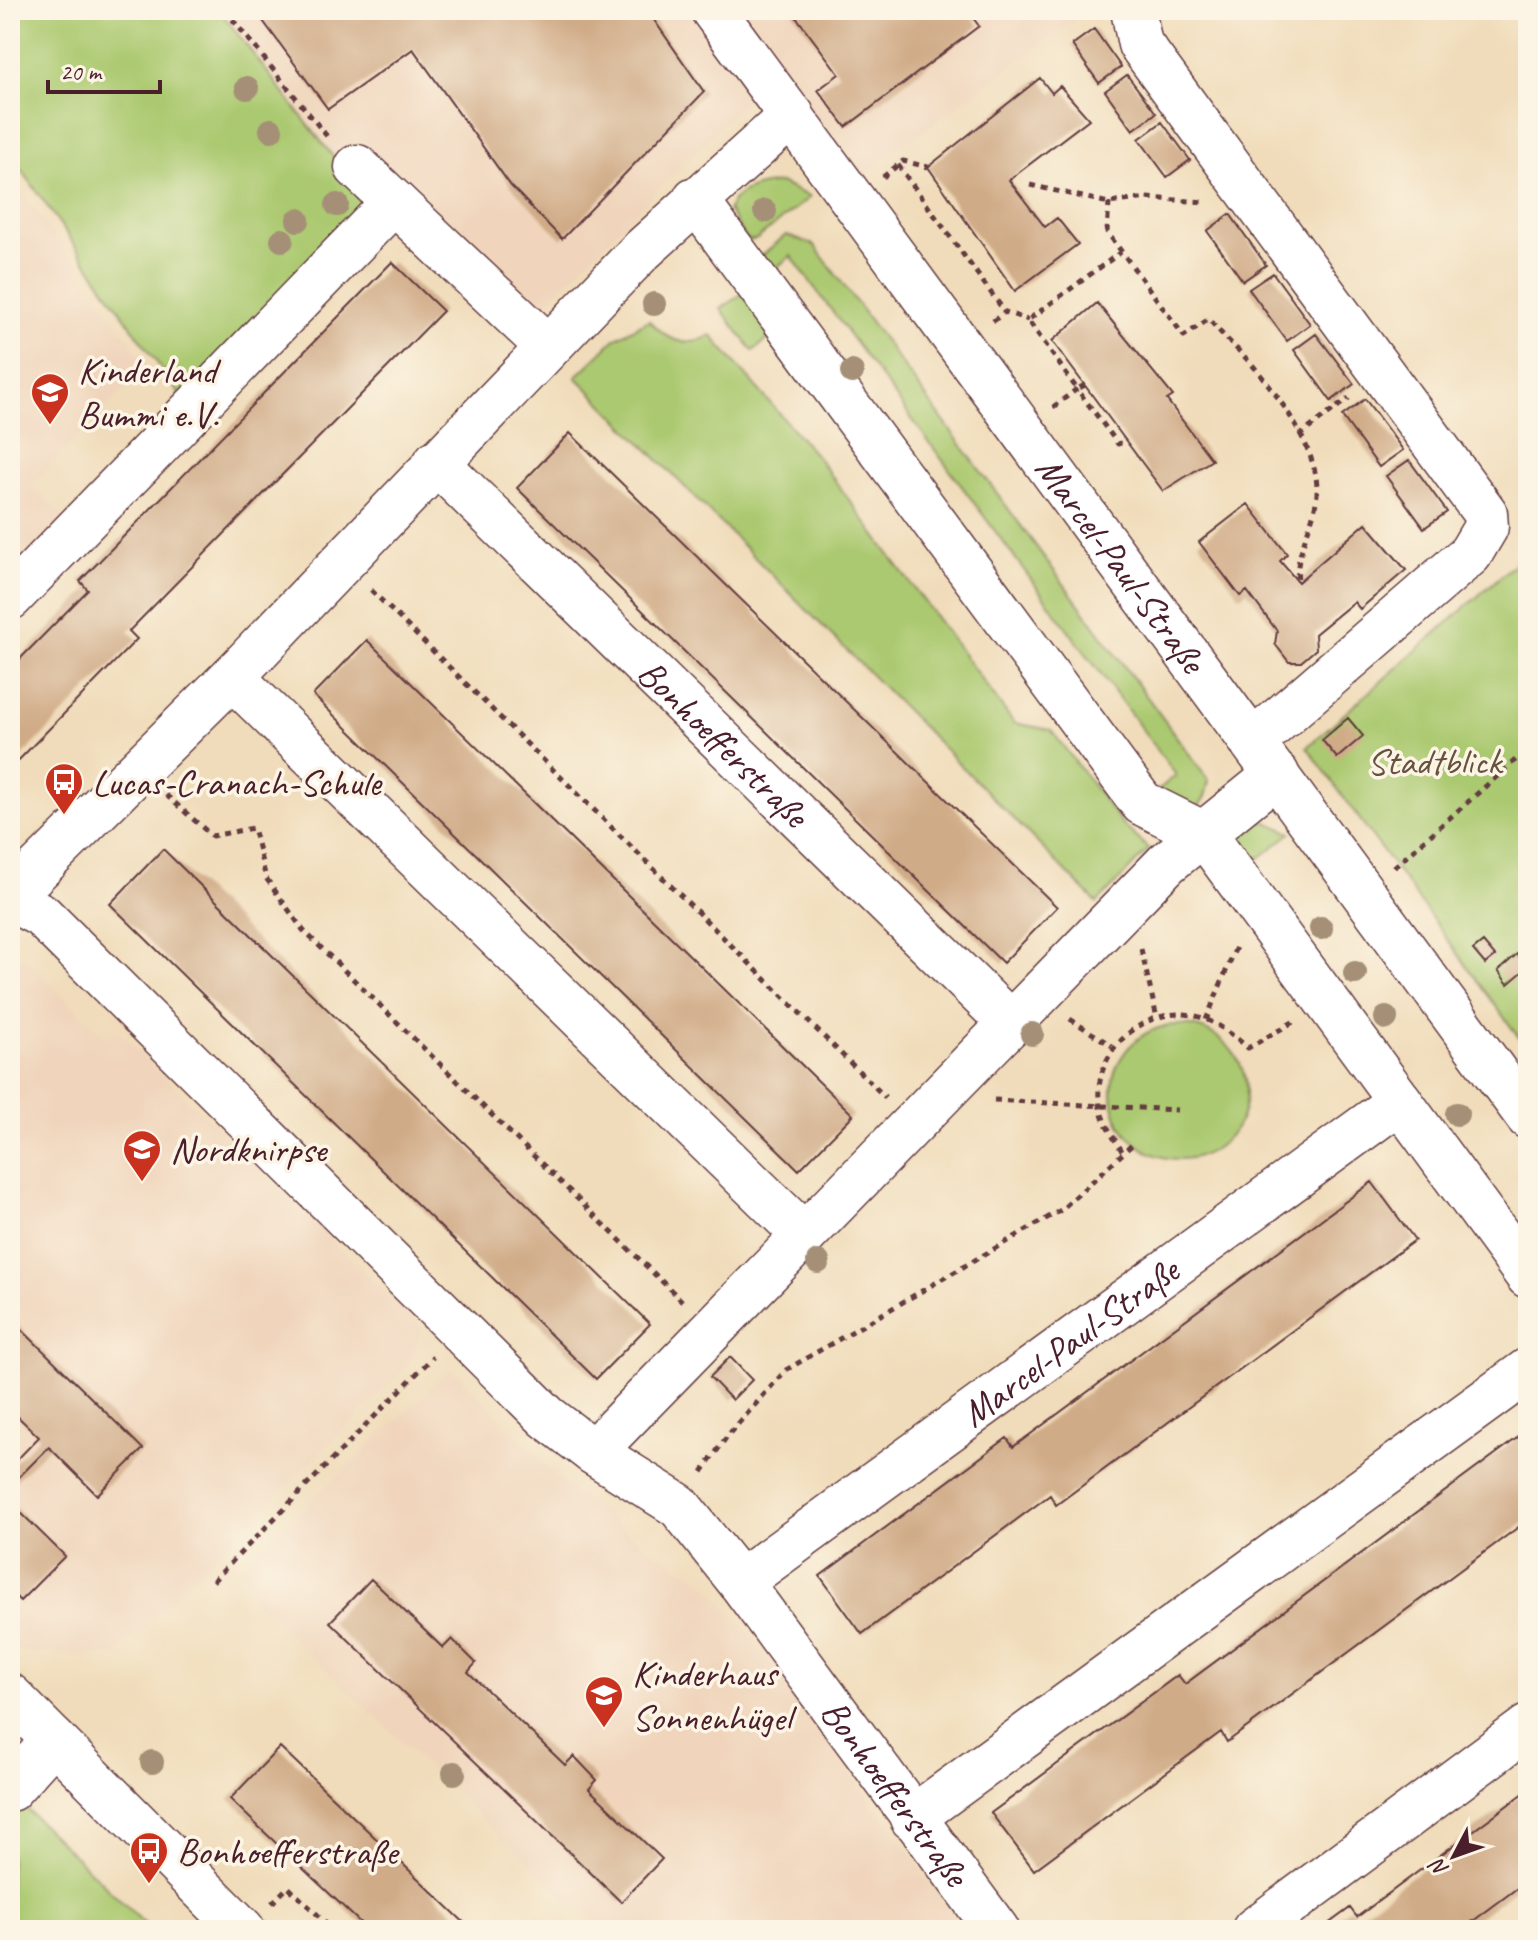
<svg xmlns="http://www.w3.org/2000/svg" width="1538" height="1940" font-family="Caveat,sans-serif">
<rect width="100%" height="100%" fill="#fcf5e5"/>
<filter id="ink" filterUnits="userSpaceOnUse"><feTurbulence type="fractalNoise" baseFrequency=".0125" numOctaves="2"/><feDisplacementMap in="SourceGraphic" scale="16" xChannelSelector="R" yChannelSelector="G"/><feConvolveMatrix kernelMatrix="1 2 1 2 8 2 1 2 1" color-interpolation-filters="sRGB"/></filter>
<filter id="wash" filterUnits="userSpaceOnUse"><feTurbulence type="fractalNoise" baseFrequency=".006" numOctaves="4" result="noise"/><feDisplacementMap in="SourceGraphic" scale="32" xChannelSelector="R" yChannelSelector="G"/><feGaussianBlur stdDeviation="1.8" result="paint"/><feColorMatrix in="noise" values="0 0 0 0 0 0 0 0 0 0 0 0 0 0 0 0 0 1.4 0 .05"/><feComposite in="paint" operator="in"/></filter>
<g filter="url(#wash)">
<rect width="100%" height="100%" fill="#f0dcba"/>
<path fill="#f0d5bc" d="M219,10H1089L834,196L756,91L522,328L369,203Z
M10,174L148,366L31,485L66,519L10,580Z
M25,958L107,1039L117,1030L421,1327L411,1363L115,1655L24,1653L10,1640V973Z
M452,1368L561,1480L648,1548L700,1578L757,1641L965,1930H599L256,1603L242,1566Z"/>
<path fill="#abc970" stroke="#7a744e" stroke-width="2" d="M10,10H219L369,203L181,397L10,153Z
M780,183L810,197L757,239L748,241L728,210C735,189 760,185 780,183Z
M786,235L814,245L1209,781L1205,797L1198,807L1152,795L1176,775L791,256L768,274L757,260Z
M746,291L778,332L753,351L721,309Z
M649,320C667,340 686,350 711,335L818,458L1014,723L1051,730L1122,824L1149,849L1097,903L576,377L616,338Z
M1528,552V1050L1307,747Z
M1249,820L1267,822L1291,833L1245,869L1237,837Z
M1112 1092a67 67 0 1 1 134 0a67 67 0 1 1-134 0Z
M19,1802L151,1930H10V1812Z"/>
<g id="blocks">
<path fill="#d0ab87" d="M255,10H647L704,92L562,239L511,186L413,49L328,109Z
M791,10H967L979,26L846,127L818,90L839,74Z
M1094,29L1121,67L1099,83L1072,45Z
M1127,75L1156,113L1133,130L1105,91Z
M1040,78L1052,93L1060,86L1089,119L1009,180L1045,227L1057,218L1078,244L1015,291L928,167Z
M1162,122L1190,160L1167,177L1139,139Z
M1230,214L1266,265L1243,281L1207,231Z
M392,262L443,311L129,631L137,639L10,769V669L88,590L80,581Z
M1273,273L1310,324L1287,341L1249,289Z
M1097,303L1173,396L1167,400L1212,460L1163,491L1052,341Z
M1316,334L1354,384L1331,401L1294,350Z
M1365,399L1403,450L1379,467L1342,416Z
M570,433L1057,907L1003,963L517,488Z
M1409,460L1447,512L1424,528L1386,476Z
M1248,504L1287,554L1280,561L1298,582L1366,523L1406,570L1360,609L1354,602L1315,634L1316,649L1301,662H1289L1275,644L1277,631L1247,591L1240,596L1199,542Z
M367,640L853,1115L799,1170L313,695Z
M1348,718L1363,736L1337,758L1322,740Z
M163,849L650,1324L596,1379L110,904Z
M1483,942L1495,956L1485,964L1473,950Z
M1517,954L1528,967L1508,984L1498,971Z
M1372,1182L1415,1240L1056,1505L1050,1495L862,1634L820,1576L1007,1438L1013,1447Z
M10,1318L143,1449L97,1495L49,1447L10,1486V1467L39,1437L10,1409Z
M730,1357L752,1380L732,1400L710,1377Z
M1528,1430V1520L1227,1742L1221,1732L1034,1870L991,1813L1178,1675L1185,1684Z
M10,1502L65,1556L20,1601L10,1591Z
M371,1579L443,1648L452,1639L476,1663L468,1672L565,1765L574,1756L597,1780L589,1789L662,1859L621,1902L330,1622Z
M280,1747L472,1930H368L259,1827L230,1799Z
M1528,1790V1880L1461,1930H1320L1350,1908L1357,1917Z"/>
</g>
</g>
<g filter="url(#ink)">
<use href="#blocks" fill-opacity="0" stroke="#633b40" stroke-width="2"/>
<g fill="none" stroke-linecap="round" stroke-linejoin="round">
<g stroke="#633b40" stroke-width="47">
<g id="minor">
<path id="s1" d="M713,10L1528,1117"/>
<path d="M1133,10L1140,44L1485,513L1486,527L1470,554L1253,742"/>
<path d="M357,167L548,347"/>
<path d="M695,199L1142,803L1204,834L1528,1276"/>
<path id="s2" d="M436,462L1011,1024"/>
<path d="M10,598L394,202"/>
<path d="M232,677L804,1235"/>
<path d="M10,897L232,677L640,252L792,115"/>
<path id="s3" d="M10,899L41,915L547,1417L593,1452L679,1506L740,1582L997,1930"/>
<path d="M593,1452L1167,863L1277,774"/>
<path id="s4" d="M740,1582L1400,1101"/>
<path d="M10,1696L243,1930"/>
<path d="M10,1789L54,1740"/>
<path d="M912,1818L1528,1370"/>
<path d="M1254,1930L1528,1727"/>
</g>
</g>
<path stroke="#633b40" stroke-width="5" stroke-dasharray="6 6" stroke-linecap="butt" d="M225,10L330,140
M898,165L1005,312
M883,177L903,161L928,167
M1030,185L1109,203L1147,198L1206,202
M1109,203L1107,232L1184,336L1209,319C1223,337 1240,351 1255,368C1281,399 1319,452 1317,493C1315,525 1294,552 1298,582
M993,321L1005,312L1028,320
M1085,385L1077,389L1028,320L1121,252
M1053,407L1077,389L1118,444L1126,441
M1299,436L1349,398
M371,590L885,1097
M166,795L212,836L253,828L266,878L303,930L682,1301
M1394,867L1528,749
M1141,949L1157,1018
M1070,1019L1112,1046
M1206,1020L1236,947
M994,1100L1177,1110
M1122,1151C1114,1138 1103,1123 1100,1107C1091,1058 1134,1013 1183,1014C1208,1015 1231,1033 1248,1048L1293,1022
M702,1472L728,1435L786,1370L1061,1210L1134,1143
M213,1581L433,1357
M272,1903L288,1887L334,1930"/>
<use href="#minor" stroke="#fff" stroke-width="44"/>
</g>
<g fill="#a59077">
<circle cx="247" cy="88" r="12"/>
<circle cx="271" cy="130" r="12"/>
<circle cx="337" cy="205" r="12"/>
<circle cx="765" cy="211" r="12"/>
<circle cx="298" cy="220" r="12"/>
<circle cx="282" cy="240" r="12"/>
<circle cx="654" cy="304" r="12"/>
<circle cx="852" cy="372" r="12"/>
<circle cx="1321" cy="928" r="12"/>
<circle cx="1355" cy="973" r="12"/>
<circle cx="1386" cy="1018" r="12"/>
<circle cx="1032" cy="1034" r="12"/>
<circle cx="1457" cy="1114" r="12"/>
<circle cx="818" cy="1262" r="12"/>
<circle cx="152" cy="1762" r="12"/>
<circle cx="454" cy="1773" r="12"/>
</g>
</g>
<defs>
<g id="school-pin" transform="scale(2)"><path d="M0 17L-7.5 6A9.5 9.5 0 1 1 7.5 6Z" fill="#c8321e" stroke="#fcf5e5"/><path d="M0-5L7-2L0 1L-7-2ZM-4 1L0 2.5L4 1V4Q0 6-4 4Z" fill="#fff"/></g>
<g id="bus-pin" transform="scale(2)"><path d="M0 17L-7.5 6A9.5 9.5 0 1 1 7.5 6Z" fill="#c8321e" stroke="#fcf5e5"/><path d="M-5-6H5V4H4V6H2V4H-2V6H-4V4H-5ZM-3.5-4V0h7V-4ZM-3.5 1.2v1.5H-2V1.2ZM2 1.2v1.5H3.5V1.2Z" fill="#fff"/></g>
</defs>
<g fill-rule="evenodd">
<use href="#school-pin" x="50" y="392"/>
<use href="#bus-pin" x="64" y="782"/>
<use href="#school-pin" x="142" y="1149"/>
<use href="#school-pin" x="604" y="1695"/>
<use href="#bus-pin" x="149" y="1851"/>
</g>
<g text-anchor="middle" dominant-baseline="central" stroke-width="7" stroke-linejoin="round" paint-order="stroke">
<g font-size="38" fill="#4a1f2b" stroke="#fcf5e5" text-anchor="start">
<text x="78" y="370">Kinderland<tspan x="78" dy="44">Bummi e.V.</tspan></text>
<text x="92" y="782">Lucas-Cranach-Schule</text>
<text x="170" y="1149">Nordknirpse</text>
<text x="632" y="1673">Kinderhaus<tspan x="632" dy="44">Sonnenhügel</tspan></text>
<text x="177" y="1851">Bonhoefferstraße</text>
</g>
<g font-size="38" fill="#4a1f2b" stroke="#fcf5e5">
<text stroke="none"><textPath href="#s1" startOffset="688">Marcel-Paul-Straße</textPath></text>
<text stroke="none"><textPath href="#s2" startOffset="402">Bonhoefferstraße</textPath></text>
<text stroke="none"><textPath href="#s4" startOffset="408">Marcel-Paul-Straße</textPath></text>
<text stroke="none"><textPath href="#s3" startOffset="1266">Bonhoefferstraße</textPath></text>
</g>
<g font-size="38" fill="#675240" stroke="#fcf5e5">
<text x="1434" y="761">Stadtblick</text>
</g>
</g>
<rect width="1538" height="1940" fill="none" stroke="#fcf5e5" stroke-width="40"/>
<g transform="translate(1454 1856) rotate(229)" stroke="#fcf5e5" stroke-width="6" paint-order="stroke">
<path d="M0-6L14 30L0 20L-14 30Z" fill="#4a1f2b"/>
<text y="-12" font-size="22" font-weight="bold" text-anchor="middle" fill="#4a1f2b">N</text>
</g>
<path d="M48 80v12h112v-12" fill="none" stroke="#4a1f2b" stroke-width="4"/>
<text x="60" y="80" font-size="24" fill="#4a1f2b" stroke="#fcf5e5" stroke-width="6" paint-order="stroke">20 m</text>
</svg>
